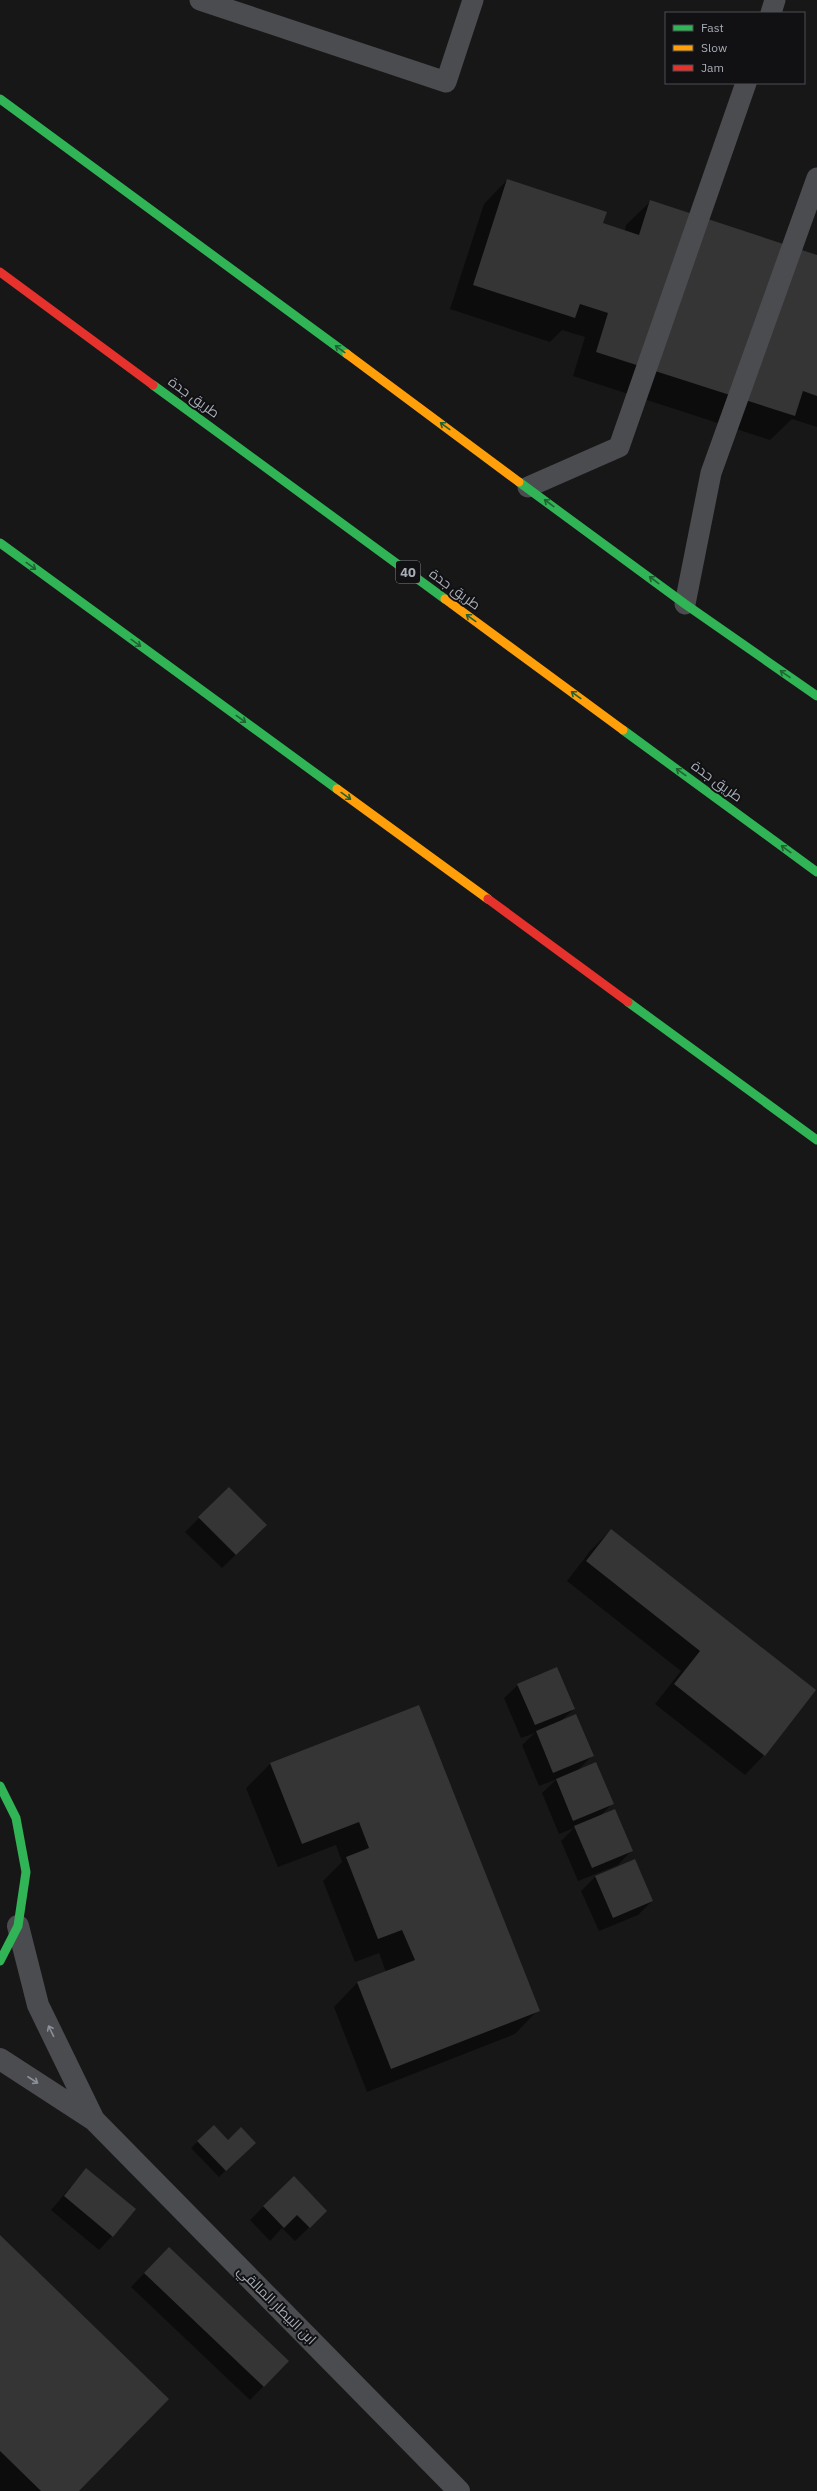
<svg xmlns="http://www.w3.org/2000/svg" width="817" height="2491" font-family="'IBM Plex Sans',Cairo,sans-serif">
<rect width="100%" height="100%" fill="#171717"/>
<path fill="#0007" d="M507,180L602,224L625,231L626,225L650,202L817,256V427L792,419L770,440L573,376L585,337L562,330L550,342L450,309L484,204Z
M229,1488L266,1525L222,1568L185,1532Z
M611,1530L815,1690L764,1755L745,1775L655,1704L681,1671L567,1581L591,1550Z
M518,1685L574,1709L562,1720L593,1755L578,1770L613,1803L600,1816L631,1851L618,1865L578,1881L561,1841L574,1828L559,1834L542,1793L557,1779L539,1786L522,1745L535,1733L521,1738L504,1698Z
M418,1706L538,2010L515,2034L367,2092L334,2007L357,1983L386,1972L379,1953L355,1962L323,1881L342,1862L336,1845L278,1867L246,1788L270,1764Z
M634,1860L652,1901L638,1915L599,1931L581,1891L595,1877Z
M214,2126L228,2141L254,2143L219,2177L191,2148Z
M86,2169L112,2236L99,2250L51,2210Z
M264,2206L326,2211L295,2241L282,2228L270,2241L250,2220Z
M0,2236L78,2491H0Z
M155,2262L288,2361L250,2400L131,2287Z"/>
<path fill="#353536" d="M507,179L607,212L603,223L639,235L650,200L817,255V396L803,391L795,416L596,352L608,313L580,304L575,318L473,285Z
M229,1487L267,1525L236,1555L198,1517Z
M611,1529L816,1690L765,1756L674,1684L700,1651L586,1561Z
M557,1667L575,1709L535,1725L517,1684Z
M419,1705L540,2011L391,2069L357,1982L415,1960L402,1930L378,1939L346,1857L369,1848L359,1822L302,1844L270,1763Z
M576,1714L594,1756L553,1773L536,1731Z
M596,1762L614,1804L573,1821L556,1779Z
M615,1809L633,1851L592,1868L574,1826Z
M635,1859L653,1901L613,1918L595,1876Z
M214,2125L228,2140L241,2127L256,2143L226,2171L197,2141Z
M86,2168L136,2209L113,2237L64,2196Z
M294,2176L327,2211L310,2228L297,2215L284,2228L263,2206Z
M0,2235L169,2399L79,2491H41L0,2451Z
M169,2247L289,2361L264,2387L144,2273Z"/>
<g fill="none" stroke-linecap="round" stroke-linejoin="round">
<path stroke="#4b4c50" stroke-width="21" d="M200,0L446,82L473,0
M771,13L775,0
M528,487L619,447L746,83
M685,604L711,473L817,178"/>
<path stroke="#4b4c50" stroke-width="22" d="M0,2059L94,2120L38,2005L18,1926
M94,2120L459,2491"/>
<path stroke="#30b455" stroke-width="9" d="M0,99L347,354
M153,385L445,599
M519,482L685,604L817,696
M0,543L337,789
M623,730L817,872
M628,1002L817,1140
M0,1786L16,1818L26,1872L18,1926L0,1961"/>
<path stroke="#ff9f0a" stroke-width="9" d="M347,354L519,482
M445,599L623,730
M337,789L488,899"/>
<path stroke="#e5322d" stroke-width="9" d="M0,272L153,385
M488,899L628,1002"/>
</g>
<defs><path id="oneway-shaft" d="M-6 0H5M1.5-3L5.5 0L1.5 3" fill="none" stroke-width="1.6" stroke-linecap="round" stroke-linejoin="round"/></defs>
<g stroke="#206234">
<use href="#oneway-shaft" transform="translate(340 349) rotate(-144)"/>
<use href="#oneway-shaft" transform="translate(445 426) rotate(-144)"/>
<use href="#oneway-shaft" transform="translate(549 503) rotate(-143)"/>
<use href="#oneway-shaft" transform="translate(31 566) rotate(36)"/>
<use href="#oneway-shaft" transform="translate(654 580) rotate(-143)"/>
<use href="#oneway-shaft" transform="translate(471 618) rotate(-144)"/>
<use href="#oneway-shaft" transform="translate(136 643) rotate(36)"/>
<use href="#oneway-shaft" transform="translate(785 674) rotate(-145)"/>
<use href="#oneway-shaft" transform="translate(576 695) rotate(-144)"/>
<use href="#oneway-shaft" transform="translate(241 719) rotate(36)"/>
<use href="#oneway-shaft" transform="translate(681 772) rotate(-144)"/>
<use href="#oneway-shaft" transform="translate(346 796) rotate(36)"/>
<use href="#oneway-shaft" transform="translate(786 849) rotate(-144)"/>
</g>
<g stroke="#8c9099">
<use href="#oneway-shaft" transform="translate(51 2031) rotate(-116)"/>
<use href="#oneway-shaft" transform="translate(33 2080) rotate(33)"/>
</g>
<g text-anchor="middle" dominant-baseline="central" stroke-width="4" stroke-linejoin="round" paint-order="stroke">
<rect fill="#111113" stroke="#7b7e86" stroke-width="1" x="396" y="561" width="24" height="22" rx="3"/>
<g font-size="13" font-weight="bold" fill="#a8adb8">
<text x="408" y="572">40</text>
</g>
<g font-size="14" fill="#a8adb8" stroke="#111113">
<text transform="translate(194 397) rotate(36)">طريق جدة</text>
<text transform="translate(455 589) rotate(36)">طريق جدة</text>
<text transform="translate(717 781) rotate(36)">طريق جدة</text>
<text transform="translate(277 2305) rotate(45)">ابن البيطار المالقي</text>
</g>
</g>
<rect x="665" y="12" width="140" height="72" fill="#111113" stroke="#4d4f55"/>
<rect x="673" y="25" width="20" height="6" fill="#30b455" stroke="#4d4f55"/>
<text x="701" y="32" font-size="12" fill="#a8adb8">Fast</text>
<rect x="673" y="45" width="20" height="6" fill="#ff9f0a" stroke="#4d4f55"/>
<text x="701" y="52" font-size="12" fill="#a8adb8">Slow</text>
<rect x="673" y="65" width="20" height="6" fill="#e5322d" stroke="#4d4f55"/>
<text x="701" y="72" font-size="12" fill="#a8adb8">Jam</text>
</svg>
